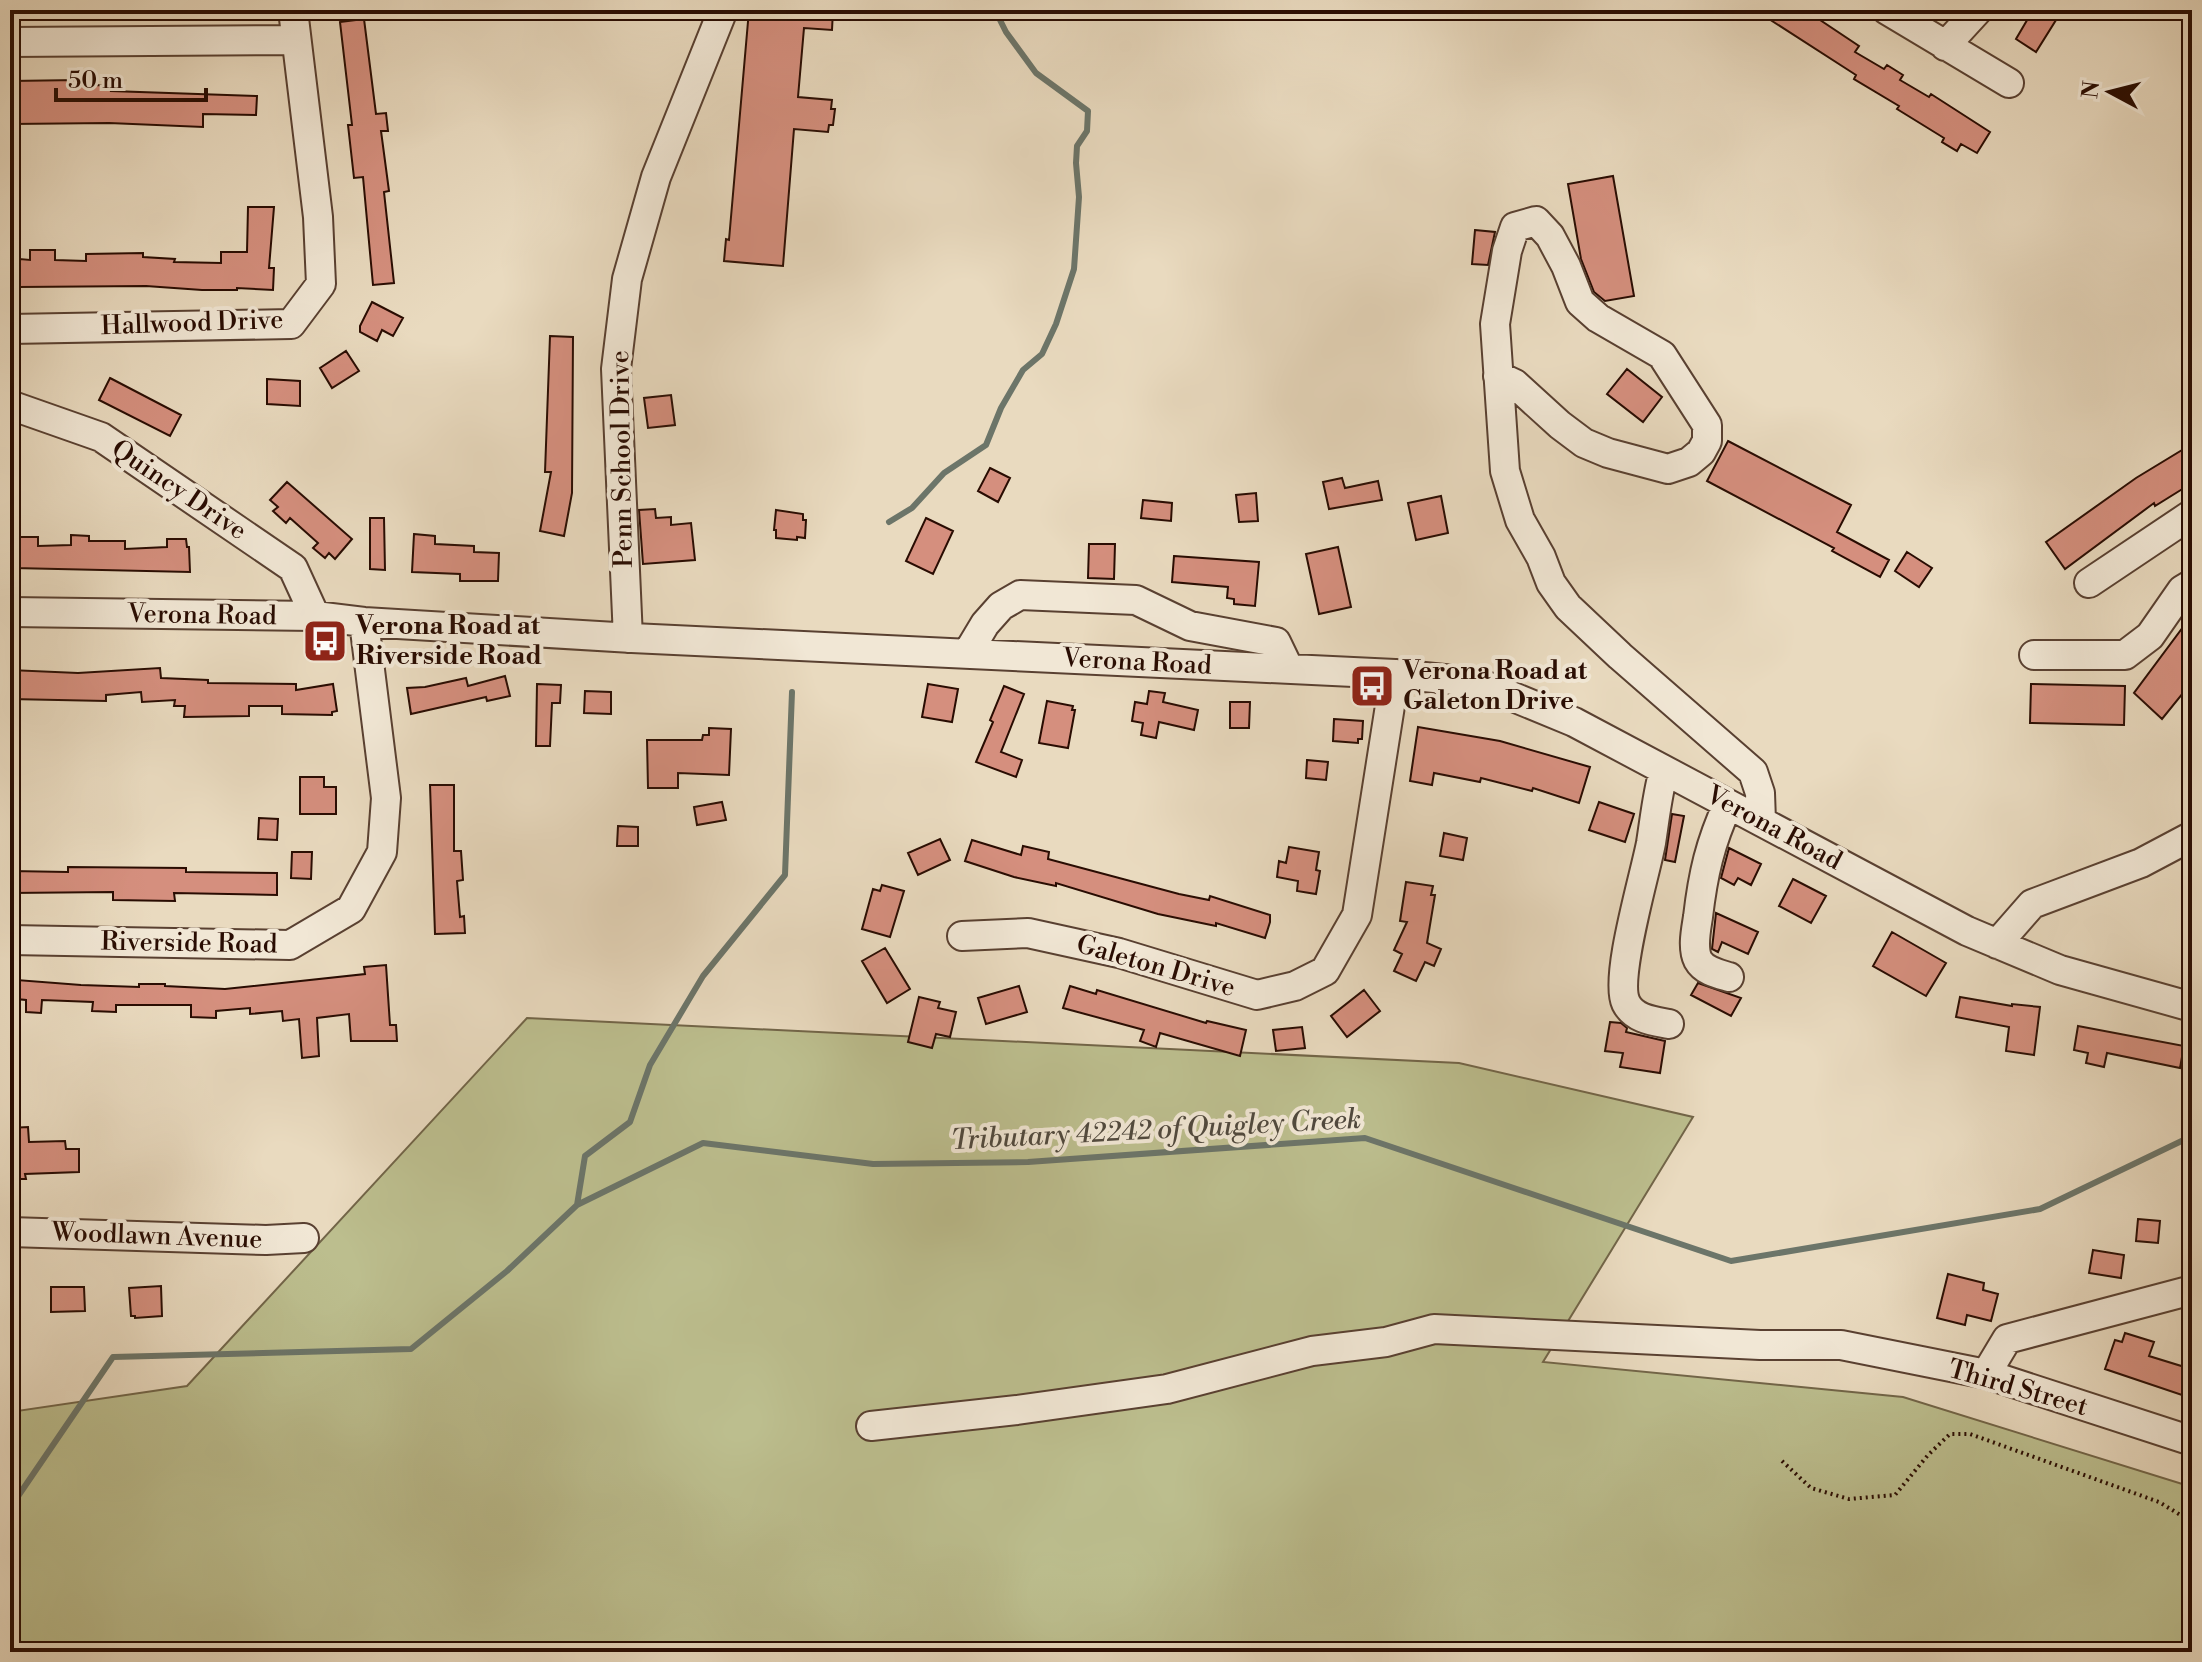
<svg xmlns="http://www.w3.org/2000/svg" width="2202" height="1662" font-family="'Libre Bodoni',serif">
<rect width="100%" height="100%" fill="#e9dabf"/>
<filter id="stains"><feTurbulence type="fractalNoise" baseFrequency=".0025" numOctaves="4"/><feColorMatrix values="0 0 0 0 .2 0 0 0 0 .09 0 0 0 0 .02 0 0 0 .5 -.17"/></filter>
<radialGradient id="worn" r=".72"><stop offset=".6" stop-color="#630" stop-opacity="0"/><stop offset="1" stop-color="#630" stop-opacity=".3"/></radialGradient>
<path fill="#bcbe8e" stroke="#726548" stroke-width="2" d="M527,1018L1459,1063L1693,1117L1543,1362L1903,1397L2192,1487V1652H10V1412L187,1386Z"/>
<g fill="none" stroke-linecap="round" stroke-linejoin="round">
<path stroke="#6c7569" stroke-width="6" d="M889,522L912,508L944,473L986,445L1001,408L1023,370L1042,354L1056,324L1074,269L1079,197L1076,163L1077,146L1087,131L1088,111L1036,73L1006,32L1000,20L1007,10
M577,1205L585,1156L630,1122L650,1065L703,976L785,875L792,692
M10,1508L113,1357L411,1349L507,1271L577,1205L703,1143L873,1164L1028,1162L1365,1138L1731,1261L2040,1209L2192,1136"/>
</g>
<path fill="#d58f7e" stroke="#290c02" stroke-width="2" d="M749,10H833L832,30L804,28L798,97L832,100L831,109H835L833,125H829L828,132L794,129L783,266L724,261L726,239L729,240Z
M1755,10H1805L1859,46L1855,52L1884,69L1887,65L1903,75L1900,80L1929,97L1931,94L1990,132L1977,153L1961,144L1957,151L1942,142L1944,138L1897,109L1899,106L1854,79L1856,75Z
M2033,10H2040L2056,20L2036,52L2016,39Z
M364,19L376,114L386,113L388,131H381L389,191L384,192L394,283L373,285L363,177L354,178L348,125H352L340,22Z
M77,80V84L112,86L111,91L257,96L256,115L203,114V127L109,123L11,124V81Z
M1613,176L1634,296L1605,301L1594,292L1581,259L1568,184Z
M248,207H274L269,268H274L273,290L237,288V290H202L146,286L19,287L20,259L30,260V250H55V260L86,261V254L143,253V257L175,259L174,262L221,263V252H247Z
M1475,230L1495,232L1488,265L1472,264Z
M372,302L403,318L393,336L382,330L377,341L360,332V326Z
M550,336L573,337L572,493L564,536L540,531L551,472H545Z
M346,351L359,371L332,388L320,368Z
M1627,369L1662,397L1643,422L1607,394Z
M110,378L181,415L170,436L99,400Z
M267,379L300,381V406L267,404Z
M671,395L675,425L648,428L644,398Z
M1728,441L1851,505L1837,532L1889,560L1880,577L1832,551L1834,548L1707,481Z
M2192,444V483L2155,506L2154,503L2065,569L2046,542L2136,478Z
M990,468L1010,478L998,502L978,491Z
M1342,478L1345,488L1378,481L1382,500L1329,509L1323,482Z
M287,482L352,539L335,559L329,553L325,558L313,548L318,543L290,518L286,523L273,511L278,507L270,500Z
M1256,493L1258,521L1239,522L1236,495Z
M1441,496L1448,533L1416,540L1408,503Z
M1143,500L1172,503L1171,521L1141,518Z
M655,509L656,518L671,517V525L691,523L695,560L643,564L639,510Z
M776,510L803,514V520H806L805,538L797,537V540L776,538V530H774Z
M370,518H384L385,570L370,569Z
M926,518L953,531L933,574L906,561Z
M414,534L435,536V544L474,546V552L499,553L498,581H460V574L412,572Z
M71,535L89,536V541H125V549L167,547V539H186L187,547H189L190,572L14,568L13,537H38V546L71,545Z
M1089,544H1115L1114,579L1088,578Z
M1338,547L1351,607L1319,614L1306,554Z
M1907,552L1932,568L1919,587L1895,571Z
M1174,556L1259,562L1255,606L1234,604V599L1227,598L1228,587L1172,582Z
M2192,615V682L2162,719L2134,693Z
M160,668L161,678L208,680V683L296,684V690L333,684L337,711L332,712V715L282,714V706H249V716L184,717L185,706H174L175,700L142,702L141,692L106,695V701L10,699V670L78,673Z
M505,676L510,696L487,701L486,697L411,714L407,688L425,687L466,678L468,686Z
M537,684L561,685L560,703H552L550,746H536Z
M928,684L958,689L952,722L922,717Z
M2031,684L2125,686L2124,725L2030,723Z
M1004,686L1024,694L1001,752L1022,760L1016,777L976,762L993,722L990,720Z
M585,691L611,692V714L584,713Z
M1149,691L1165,693L1163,702L1198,710L1194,730L1159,722L1156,738L1141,735L1143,723L1132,721L1135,702L1147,704Z
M1047,701L1073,706L1072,710H1075L1068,748L1039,743Z
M1230,702H1250L1249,728H1230Z
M1334,719L1363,721L1362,739H1358V743L1333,741Z
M1418,727L1500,741L1590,767L1579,803L1533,788L1532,791L1481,778L1480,782L1434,773L1432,785L1410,781Z
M709,728L731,729L729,775L678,773V788H648L647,740H702L703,735H709Z
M1307,760L1328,762L1326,780L1306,778Z
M300,777H324V787H336V814H300Z
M430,785H454V851H461L463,880L457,881L460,917L464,916L465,933L435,934Z
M722,802L726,820L697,825L694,807Z
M1599,802L1634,814L1625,842L1589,830Z
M1672,814L1684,816L1675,862L1665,860Z
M259,818L278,819L277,840L258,839Z
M618,826L638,827V846H617Z
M1444,833L1467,838L1463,860L1440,856Z
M940,839L950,860L918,875L908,853Z
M972,840L1021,855L1023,846L1049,852L1048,859L1179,894L1209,900L1210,896L1270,915V922L1265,938L1216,923V926L1158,914L1056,883V886L1014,877L965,861Z
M1289,847L1319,852L1316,870L1320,871L1316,894L1297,891L1298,881L1277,877L1279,861L1286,863Z
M1729,848L1761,864L1751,885L1738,878L1734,885L1721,878Z
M292,852H312L311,879L291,878Z
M68,867L186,868V872L277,873V895L174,893L175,901L113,900V892L10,893L11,871L68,872Z
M1793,879L1826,896L1811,923L1779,906Z
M1406,882L1433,886L1431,895H1435L1427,943L1441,949L1434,966L1425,962L1416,981L1394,971L1402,954L1394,950L1407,922L1400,921Z
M882,885L904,891L890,937L862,929L873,889L880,891Z
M1716,913L1758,932L1748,954L1722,942L1718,952L1712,949Z
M1892,932L1946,963L1926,996L1873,966Z
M885,948L910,989L887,1003L862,961Z
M386,965L390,1025H396L397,1041H351L349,1014L317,1018L319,1056L302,1058L299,1019L283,1021L282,1011L250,1014V1008L216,1011V1018L191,1017V1005H116V1012L92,1011L93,1002L42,1000L41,1013L26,1012V1000L16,999L17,980L81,985L139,987V984H165V986L225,989L365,974L364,967Z
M1698,983L1741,998L1731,1016L1691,995Z
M1019,986L1027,1012L986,1024L978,998Z
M1070,986L1096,994L1097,990L1206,1023L1207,1021L1246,1030L1240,1056L1160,1033L1156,1047L1140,1041L1144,1030L1063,1008Z
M1364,990L1380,1011L1347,1037L1331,1016Z
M919,997L940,1002L938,1008L956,1012L950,1037L936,1034L932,1048L908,1042Z
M1960,997L2012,1006V1004L2040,1007L2034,1055L2006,1051L2009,1027L1956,1017Z
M1610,1022L1621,1023L1627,1028L1626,1032L1665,1041L1660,1073L1620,1067L1623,1053L1605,1051Z
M2078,1026L2184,1046L2180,1068L2107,1053L2104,1067L2086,1063L2088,1053L2074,1050Z
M1302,1027L1305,1048L1276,1051L1273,1030Z
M28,1127L29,1142L65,1141L66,1149H79V1172L25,1174L26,1179H10V1128Z
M2138,1219L2160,1221L2158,1243L2136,1241Z
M2093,1250L2124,1255L2121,1278L2089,1273Z
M1948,1274L1984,1283L1983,1290L1998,1294L1991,1321L1967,1315L1965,1325L1937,1318Z
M161,1286L162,1316L135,1318V1316H131L129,1288Z
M51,1287H84L85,1311L51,1312Z
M2125,1333L2154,1342L2149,1356L2191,1369L2182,1395L2105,1369L2115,1340L2122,1342Z"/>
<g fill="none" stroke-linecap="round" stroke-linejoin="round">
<g stroke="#594031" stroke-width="32">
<path id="minor" d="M1887,10L2009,83
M10,42L295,40
M1945,46L1978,10
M10,329L291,324L321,284L318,217L293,10
M1498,376L1515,384L1560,425L1584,443L1608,453L1668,469L1689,462L1701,452L1707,441V425L1662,355L1598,318L1580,302L1566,266L1550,236L1536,221L1515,227L1507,251L1495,324L1505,471L1520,520L1541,557L1551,583L1568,607L1620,656L1753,772L1760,793L1761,821
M10,405L101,437L293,568L315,616
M2089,583L2192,514
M10,612L315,616L364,622L632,638L1395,674L1454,680L1489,687L1574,722L1967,931L2060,970L2192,1007
M628,638L616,369L627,279L656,177L723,10
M967,654L985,624L1001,606L1020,595L1136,600L1190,626L1276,642L1289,669
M2034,655H2125L2150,636L2182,590L2192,584
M1664,770C1657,795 1655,818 1651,843C1645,875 1614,978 1626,1003C1634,1019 1653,1021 1669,1024
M1728,804C1710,843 1703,874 1698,917C1696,930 1692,948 1698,960C1704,971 1718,974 1729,977
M962,936L1028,933L1119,953L1257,995L1295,986L1325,971L1357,915L1395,674
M10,940L290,945L351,909L382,852L386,798L364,622
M1997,944L2032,904L2141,863L2192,836
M10,1232L266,1240L304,1238
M1986,1374L2007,1339L2192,1290
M871,1426L1017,1410L1167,1389L1312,1351L1386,1342L1434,1329L1760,1345H1841L1986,1374L2192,1441"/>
</g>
<path stroke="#290c02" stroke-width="4" stroke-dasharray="2 4" stroke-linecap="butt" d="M1782,1461L1811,1488L1849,1499L1895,1495L1928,1455L1950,1434H1970L2159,1502L2192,1522"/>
<use href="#minor" stroke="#f1e7d5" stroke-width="28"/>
</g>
<defs>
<g id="bus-square" transform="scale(2.3)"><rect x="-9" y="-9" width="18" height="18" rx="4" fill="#8f2418" stroke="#f1e7d5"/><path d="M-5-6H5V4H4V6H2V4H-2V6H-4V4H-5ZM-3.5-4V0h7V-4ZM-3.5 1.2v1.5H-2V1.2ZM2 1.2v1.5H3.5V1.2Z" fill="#fff"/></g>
</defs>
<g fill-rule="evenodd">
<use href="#bus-square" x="325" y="641"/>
<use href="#bus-square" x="1372" y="686"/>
</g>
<g text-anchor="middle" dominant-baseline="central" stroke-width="8" stroke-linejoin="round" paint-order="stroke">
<g font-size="26" fill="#290c02" stroke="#f1e7d5">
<text transform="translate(192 323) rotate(-2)">Hallwood Drive</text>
<text transform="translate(622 459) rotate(-91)">Penn School Drive</text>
<text transform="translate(179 490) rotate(34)">Quincy Drive</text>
<text transform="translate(202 615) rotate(1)">Verona Road</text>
<text transform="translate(1137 662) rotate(3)">Verona Road</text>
<text transform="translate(1774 828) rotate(28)">Verona Road</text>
<text transform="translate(189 943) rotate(1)">Riverside Road</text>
<text transform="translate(1156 966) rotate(16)">Galeton Drive</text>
<text transform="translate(157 1236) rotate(2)">Woodlawn Avenue</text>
<text transform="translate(2018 1388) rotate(16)">Third Street</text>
</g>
<g font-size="26" font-weight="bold" fill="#290c02" stroke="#f1e7d5" text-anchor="start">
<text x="356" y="626">Verona Road at<tspan x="356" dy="30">Riverside Road</tspan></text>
<text x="1403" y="671">Verona Road at<tspan x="1403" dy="30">Galeton Drive</tspan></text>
</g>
<g font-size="28" font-style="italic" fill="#50493e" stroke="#f1e7d5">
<text transform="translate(1156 1130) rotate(-3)">Tributary 42242 of Quigley Creek</text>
</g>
</g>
<rect width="2202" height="1662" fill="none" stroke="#e9dabf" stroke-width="40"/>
<rect x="12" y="12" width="2178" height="1638" fill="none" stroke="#290c02" stroke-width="4"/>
<rect x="20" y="20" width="2162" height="1622" fill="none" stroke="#290c02" stroke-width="2"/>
<g transform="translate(2110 92) rotate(277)" stroke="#f1e7d5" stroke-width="6" paint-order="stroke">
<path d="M0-6L14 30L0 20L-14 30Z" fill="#290c02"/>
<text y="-12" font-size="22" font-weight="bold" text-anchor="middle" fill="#290c02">N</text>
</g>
<path d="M56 88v12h150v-12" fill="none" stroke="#290c02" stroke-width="4"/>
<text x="68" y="88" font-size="24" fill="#290c02" stroke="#f1e7d5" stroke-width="6" paint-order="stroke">50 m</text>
<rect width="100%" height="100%" filter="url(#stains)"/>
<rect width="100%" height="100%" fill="url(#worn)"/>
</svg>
